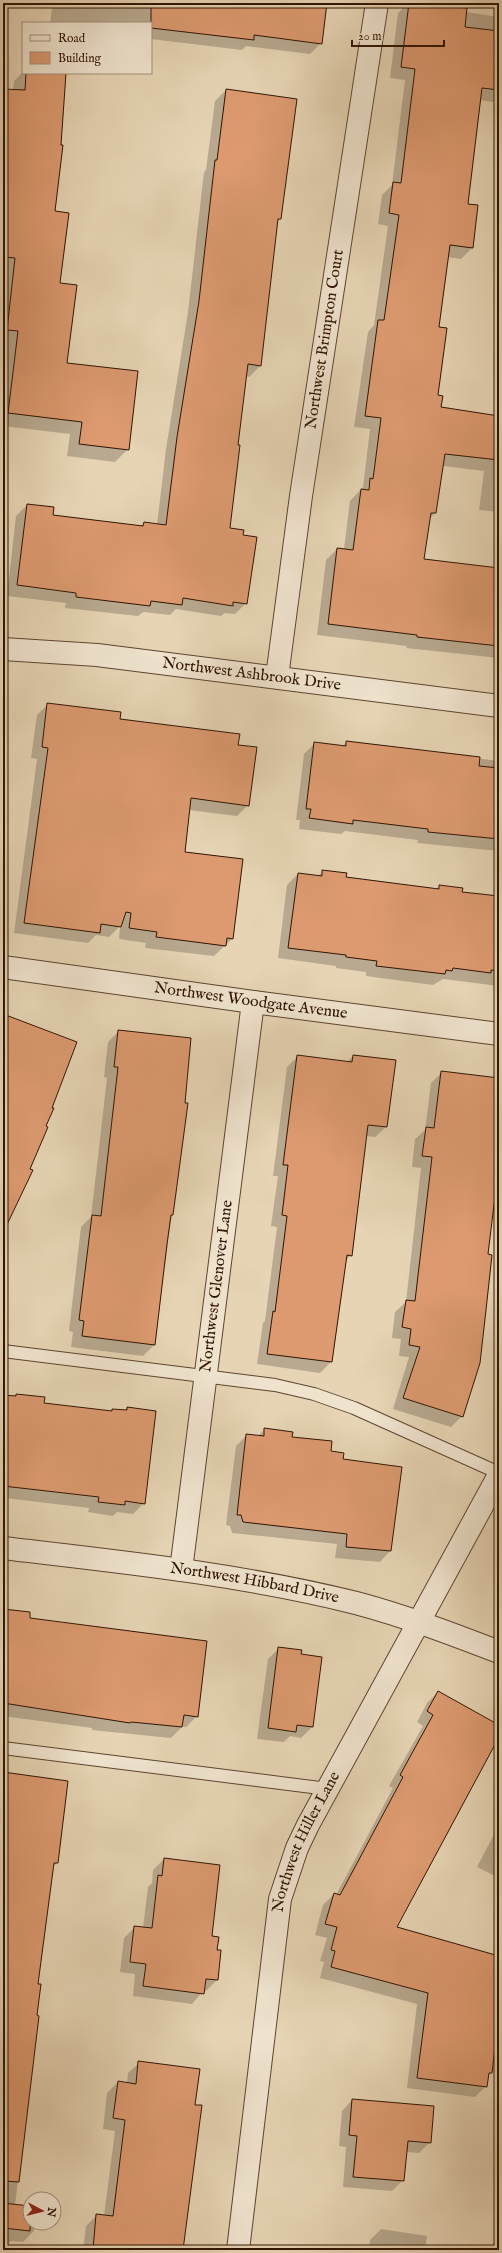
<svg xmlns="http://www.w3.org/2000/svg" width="502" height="2253" font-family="'IM FELL English',serif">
<rect width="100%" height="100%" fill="#e6d4b4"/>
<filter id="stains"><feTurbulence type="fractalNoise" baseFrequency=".005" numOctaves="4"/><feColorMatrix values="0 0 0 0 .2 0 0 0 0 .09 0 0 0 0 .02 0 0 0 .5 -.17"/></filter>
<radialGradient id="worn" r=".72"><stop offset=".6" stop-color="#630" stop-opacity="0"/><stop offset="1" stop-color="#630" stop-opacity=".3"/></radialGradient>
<path fill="#0003" d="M51,3H326L321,43L310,54L246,46L242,50L151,39V23H50L53,3Z
M408,3L466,9V12L499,17V103L480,100L467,205L472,248L461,259L447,257L437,328V396L440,408L499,421V512L479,510L484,471L443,466L435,513L429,519L423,559L499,569V658L406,648L407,646L317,635L326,560L337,549H344L350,501L363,487L370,429L354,427L368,332L374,325L388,226L378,224L382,195L392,185L405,80L390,78L398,13Z
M23,72L65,73L54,212L66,363L128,449L115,462L67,456L70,434L3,426V370L6,344L3,343V90L13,91L14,81Z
M226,90L280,219L277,222L260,366L249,377L245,376L229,529L246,603L235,614L225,613L221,616L176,609L170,615L143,612L138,616L65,608L66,603L7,596L16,516L27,505L52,516L140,527L144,523L157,525L166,449L188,312L204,172L206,170L215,101Z
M48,704L237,746L248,805L237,816L189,810L184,853L232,939L214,956L145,948L146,943L119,939L120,926L109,937L96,935L88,943L14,933L37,759L31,758L37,715Z
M347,742L499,761V851L417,843L418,840L345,831L341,834L299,829L300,820H296L304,754L315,743L342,746Z
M323,871L345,878L436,889L440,886L461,893L499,897V986L443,979L433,985L366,976V972L336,968V966L278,958L287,885L298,874L318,876Z
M119,1031L184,1104H187L154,1345L143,1356L71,1347L73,1332L69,1331L81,1227L91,1217L107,1078L104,1077L108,1042Z
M298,1056L347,1062L353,1056L386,1127L375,1137L366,1136L351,1255L346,1260L331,1362L320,1373L257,1364L263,1323L265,1321L277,1227L271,1226L278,1176H273L287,1067Z
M442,1072L499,1079V1166L462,1416L451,1427L393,1409L409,1357L399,1356L401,1339L392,1338L395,1312L406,1302L421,1168L412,1167L415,1139L425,1130L431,1083Z
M16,1395L43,1404L110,1412L112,1410L124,1411L127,1408L144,1503L133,1514L117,1512L113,1516L88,1512L89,1508L5,1498L3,1499V1396L14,1397Z
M265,1429L330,1452L342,1460L401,1468L390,1551L380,1562L335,1558L337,1544L232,1533L230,1526L226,1525L236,1446L247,1435L258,1436Z
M3,1610L28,1619L197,1716L186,1727H182L171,1738L92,1730V1728L3,1716Z
M279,1648L300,1655L321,1657L312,1727L301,1738L290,1736L284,1742L257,1739L268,1659Z
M438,1692L396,1927L499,1957V2010L491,2073L487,2076L486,2086L475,2097L407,2088L417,2004L320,1978L324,1962L320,1961L327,1938L315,1935L323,1905L334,1894L336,1895L393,1788L389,1786L423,1726L417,1722L427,1703Z
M3,1773L57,1863L52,1867L37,1984L36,2016L38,2017L15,2205L30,2207V2223H35L34,2231L23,2242L11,2241L3,2249Z
M499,1825V1878L477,1867Z
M164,1859L211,1937L217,1980L206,1991L204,1990L192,2004L133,1996L135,1974L120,1972L124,1938L135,1927L143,1928L148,1887L152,1883L153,1870Z
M139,2063L182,2250H83L86,2226L97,2215L104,2216L115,2131L103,2129L107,2093L118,2082L127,2083L128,2073Z
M352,2100L430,2142L419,2153L406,2152L403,2180L392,2191L343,2187L346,2147L339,2146L342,2111Z
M381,2229L427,2236L425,2250H369L370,2240Z"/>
<path fill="#dd9a70" stroke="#301402" d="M151,3H327L322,44L254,35V40L151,28Z
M409,3L467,8L465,27L499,31V90L482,88L468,204L478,205L473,248L450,245L439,327L447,328L438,395L443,396L441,407L499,416V460L445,454L436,513H431L424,559L499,568V646L417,637V635L328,624L337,548L353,550L361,489L369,490L370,478L373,479L381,418L365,416L378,320H384L399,215L389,213L393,182L401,183L415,69L401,67Z
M26,73H66L61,145H63L55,211L69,213L60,283L77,285L67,363L138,371L129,450L79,444L82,422L8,413L18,331L7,330L15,258L3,257V89L25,90Z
M226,89L297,99L281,219H278L261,366L248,364L238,445H240L230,528L244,530L243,535L257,537L247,604L233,602V606L183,598L182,605L151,601L150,606L76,597V593L17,585L27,504L54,507L53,515L143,526L144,522L166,525L177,437L199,301L215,160H217Z
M47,703L121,712L120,719L240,734L238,745L257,747L249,806L191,798L185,852L243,859L233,939L227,938L226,946L156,937L157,932L129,928L131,913L126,912L121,927L101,924L100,933L24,923L48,748L42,747Z
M346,741L480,757L479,766L499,768V839L428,832V829L353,820V824L309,818L311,809H306L314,742L346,746Z
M322,870L347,873L346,877L439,889V885L463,888L462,892L499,896V971L491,970V973L453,968L452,971L446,970L445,974L376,966L377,961L346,957V955L288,948L298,873L322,876Z
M3,1014L77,1042L52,1108H54L46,1126L48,1127L30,1169L33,1170L3,1233Z
M118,1030L191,1038L185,1103H188L173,1215H171L167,1244L155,1345L82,1336L84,1321L79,1320L92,1215L101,1216L118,1067H114Z
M297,1055L352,1062L353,1055L396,1060L387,1127L368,1125L352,1256L347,1255L332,1362L267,1354L273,1311L275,1312L287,1216L282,1215L288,1165H283Z
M441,1071L499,1078V1180H497L488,1254L492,1255L486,1310L480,1363L463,1417L403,1398L420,1347L409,1345L411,1329L402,1327L406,1300L415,1301L432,1157L422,1156L426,1127L434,1128Z
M16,1394L45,1397L44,1403L112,1411V1409L127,1410V1407L156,1411L145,1504L125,1501V1505L98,1502L99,1497L3,1486V1395L16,1396Z
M264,1428L293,1432L292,1437L332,1441L331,1451L344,1453L343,1459L402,1467L391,1551L346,1547L347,1534L243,1522L241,1515H237L246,1434L264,1436Z
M3,1609L30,1612V1618L207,1641L198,1717L184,1715L182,1727L131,1722L130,1723L3,1703Z
M278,1647L302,1650L301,1654L322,1657L313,1727L297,1725L296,1732L268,1728Z
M438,1691L499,1725V1737L397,1927L499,1956V2013L492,2073H489L487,2087L417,2078L428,1993L331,1967L335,1951L331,1950L337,1927L325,1924L334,1893L340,1895L403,1777L400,1775L433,1715L427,1711Z
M3,1772L68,1781L58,1863H54L38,1984H41L37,2015L39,2016L19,2182L3,2181Z
M164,1858L220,1865L212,1936L219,1937L217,1950H221L218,1980L206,1979L204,1994L143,1986L146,1964L130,1962L134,1926L152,1928L158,1875L162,1876Z
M138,2061L200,2069L195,2105H202L183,2250H93L96,2214L113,2216L125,2120L113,2118L118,2081L136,2084Z
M352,2099L434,2106L431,2143L408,2141L404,2181L353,2177L357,2136L349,2135Z
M3,2203L30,2206V2231L3,2228Z"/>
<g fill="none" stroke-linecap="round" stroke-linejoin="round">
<g stroke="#5e442e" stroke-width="14">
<path id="service" d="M3,1351L275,1385L314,1394L354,1408L499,1473
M3,1748L328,1789"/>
</g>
<g stroke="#5e442e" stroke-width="24">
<g id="minor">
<path id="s1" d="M3,649L97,655L499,706"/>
<path id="s2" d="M277,677L301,496L377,3"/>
<path id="s3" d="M3,967L253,1002L499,1034"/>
<path id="s4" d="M3,1548C121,1562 240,1574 356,1603C405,1616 452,1634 499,1652"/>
<path id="s5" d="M181,1570L253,1002"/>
<path id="s6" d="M238,2250L280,1899L297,1848L308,1825L499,1475"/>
</g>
</g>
<use href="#service" stroke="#efe3ce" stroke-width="12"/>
<use href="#minor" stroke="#efe3ce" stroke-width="22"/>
</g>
<g text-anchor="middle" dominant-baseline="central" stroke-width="3" stroke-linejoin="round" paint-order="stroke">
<g font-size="16" fill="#301402" stroke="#efe3ce">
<text stroke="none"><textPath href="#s2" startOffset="341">Northwest Brimpton Court</textPath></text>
<text stroke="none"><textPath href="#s1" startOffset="250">Northwest Ashbrook Drive</textPath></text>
<text stroke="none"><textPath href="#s3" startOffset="250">Northwest Woodgate Avenue</textPath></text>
<text stroke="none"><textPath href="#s5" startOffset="286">Northwest Glenover Lane</textPath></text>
<text stroke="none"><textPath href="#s4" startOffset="254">Northwest Hibbard Drive</textPath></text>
<text stroke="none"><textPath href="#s6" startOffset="416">Northwest Hiller Lane</textPath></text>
</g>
</g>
<rect width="502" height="2253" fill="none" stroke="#e6d4b4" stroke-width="16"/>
<rect x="4" y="4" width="494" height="2245" fill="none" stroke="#301402" stroke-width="2"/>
<rect x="8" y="8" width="486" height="2237" fill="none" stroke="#301402"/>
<rect x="22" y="22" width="130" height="52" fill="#efe3ce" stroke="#a3907c"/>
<rect x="30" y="35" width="20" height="6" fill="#efe3ce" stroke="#a3907c"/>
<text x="58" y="42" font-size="12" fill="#301402">Road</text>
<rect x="30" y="52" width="20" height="12" fill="#dd9a70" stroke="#a3907c"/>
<text x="58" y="62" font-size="12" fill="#301402">Building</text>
<g transform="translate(42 2211) rotate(97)"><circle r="19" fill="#efe3ce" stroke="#a3907c"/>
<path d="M0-3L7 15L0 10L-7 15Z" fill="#8f2418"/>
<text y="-6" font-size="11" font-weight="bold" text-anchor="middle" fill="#301402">N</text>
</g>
<path d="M352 40v6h92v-6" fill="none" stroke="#301402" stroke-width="2"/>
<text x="358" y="40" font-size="12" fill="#301402" stroke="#efe3ce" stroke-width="3" paint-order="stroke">20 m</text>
<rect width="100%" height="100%" filter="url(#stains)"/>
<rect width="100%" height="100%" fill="url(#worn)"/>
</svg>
